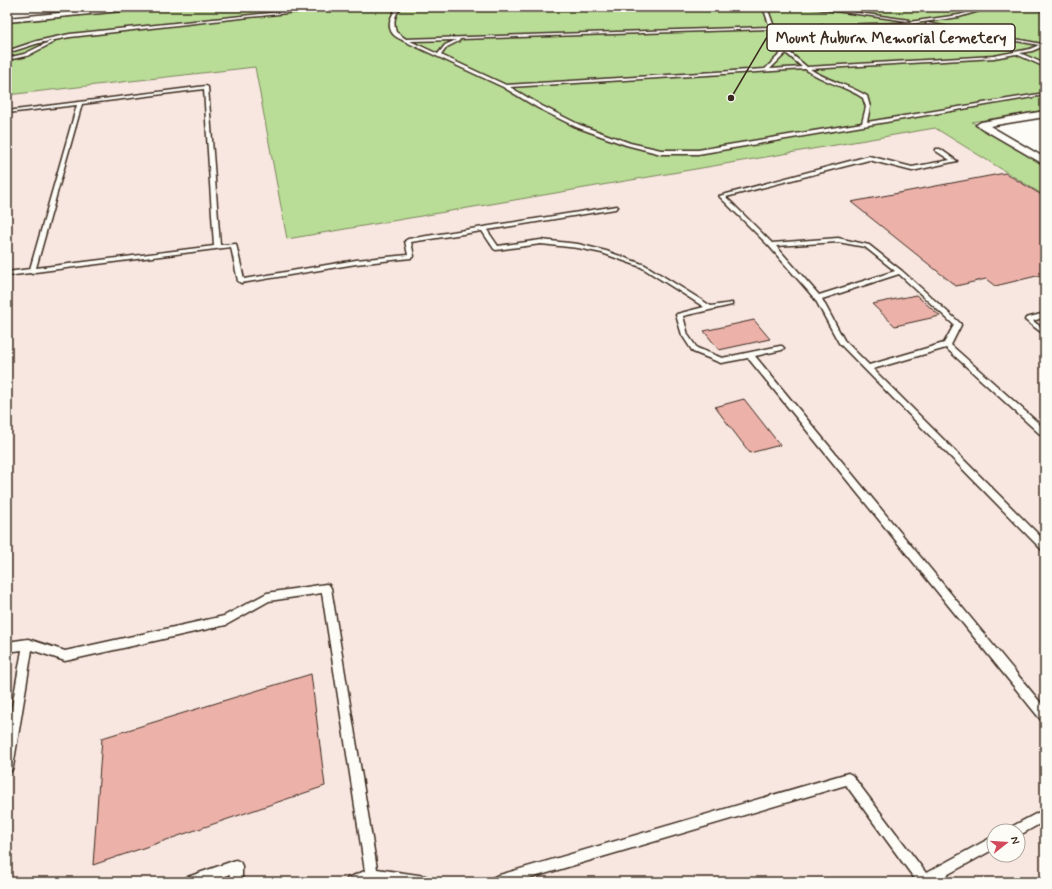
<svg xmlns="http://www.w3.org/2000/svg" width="1052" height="889" font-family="Mynerve,sans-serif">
<rect width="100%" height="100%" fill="#fdfcf7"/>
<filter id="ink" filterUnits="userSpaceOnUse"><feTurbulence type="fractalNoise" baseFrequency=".025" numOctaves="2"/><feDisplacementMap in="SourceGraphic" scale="8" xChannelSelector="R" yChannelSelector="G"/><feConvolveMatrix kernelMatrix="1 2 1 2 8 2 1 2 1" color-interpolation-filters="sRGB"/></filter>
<g filter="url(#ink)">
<path fill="#f8e6e0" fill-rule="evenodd" d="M255,67L287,239L935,128L1045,196V882H7V95ZM994,831H1018V855H994Z"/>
<path fill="#b9dd97" stroke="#7a845a" d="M167,7H1045V110L972,122L1045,165V196L935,128L287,239L255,67L7,95V23Z"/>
<path fill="#ecb2aa" stroke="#3b2a1e" d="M1005,173L1045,197V274L995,286L986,279L956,286L851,202Z
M916,295L940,316L895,326L872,304Z
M754,320L770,339L719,350L704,331Z
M744,399L780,445L750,453L715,407Z
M311,674L325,786L93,865L102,738Z"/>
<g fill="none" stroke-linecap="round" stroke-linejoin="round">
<g stroke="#3b2a1e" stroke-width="3">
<path id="service" d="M327,7H341L70,37L39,43L7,53V51L37,41L70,34Z
M398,7H402C394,15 393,22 396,32L406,39L770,27L763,7H767L774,27L902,23L959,15L986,7H992L959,17L902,25L774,29L773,35L789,52L807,67L994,56L1030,49L1039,45L926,25L927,23L1042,44L1045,43L1044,46L1032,51L1020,53L1045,64V67L1016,54L994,58L810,69C828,81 849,85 867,96L870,107L867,122L1045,93V95L698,154H661L626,145L576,127L538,108L503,87L404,41C401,39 395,37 393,34C386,26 392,13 398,7ZM770,29L769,35L784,51L780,54L765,69L506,85L441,55L447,47L459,41L460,39ZM456,40L445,45L438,54L410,41ZM786,53L802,67L770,69ZM805,69C823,82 845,86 863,98L866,107L862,123L698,150H661L630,143L580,125L542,106L510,87Z
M807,7H817L909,20L907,21Z
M1036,7H1040L1045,10V13Z
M51,41L54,42L27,56L7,60V58L24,54Z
M206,86L208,87L220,245L236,244L244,279L356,260L408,255L405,241L408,239L617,206L618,207L615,209L487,230L498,246L541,240L578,244L606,251L645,265L711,306L732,303V305L683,316L688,335L697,348L722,358L780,346H782L784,348L782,350L755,356L1045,708V721L1041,720L748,358L721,363L693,352L682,335L676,315L677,314L704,307L641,267L602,253L578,248L541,244L496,250L494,249L482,231L411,242L414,256L411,258L356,264L241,283L238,281L231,247L35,272L32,274L30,273L7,276V272L30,269L77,105L7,113V111ZM204,89L214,246L36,268L82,104Z
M936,149H940L957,161L912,171L869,160L726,197L772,243L838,238L869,245L902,271L960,323L961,325L951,345L1045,429V437L1042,436L946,348L873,369L1045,541V551L1042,550L839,343L815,299L769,246L719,196L869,156L912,167L950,160L936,151ZM838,242L865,247L895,271L819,295L776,246ZM899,274L954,325L944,343L869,365L844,340L822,299Z
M1045,313V317L1033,321L1045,330V335L1025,320L1026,318Z
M326,584L329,585L331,588L377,869L425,876L429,878L431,882H346L348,878L365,871L322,593L269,601L226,625L65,661L32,650L13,767L11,771L7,773V735L22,650L7,652V642L28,639L65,651L224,616L267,593Z
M848,773L852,775L926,873L994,836V849L934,882H917L846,785L517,882H490L492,878L496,876Z
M1045,809V821L1018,836V831H1009L1011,827Z
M236,860L240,862L242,866V882H230V874L207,882H183L185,878Z"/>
</g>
<g stroke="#3b2a1e" stroke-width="3">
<path id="minor" d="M121,7H147L143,9L7,22V18Z
M1045,111V117L990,126L1045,158V165L976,125L981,122Z"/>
</g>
<use href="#service" fill="#fdfcf7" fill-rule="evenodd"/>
<use href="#minor" fill="#fdfcf7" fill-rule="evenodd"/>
</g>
</g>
<path fill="none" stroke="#3b2a1e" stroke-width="1.5" d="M731 98L767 37"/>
<circle fill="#3b2a1e" stroke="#fdfcf7" stroke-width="1.5" cx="731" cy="98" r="4"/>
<rect fill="#fdfcf7" stroke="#3b2a1e" stroke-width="1.5" x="767" y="24" width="248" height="27" rx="4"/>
<g font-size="15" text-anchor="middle" font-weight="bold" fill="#3b2a1e">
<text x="891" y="43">Mount Auburn Memorial Cemetery</text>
</g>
<rect width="1052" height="889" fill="none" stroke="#fdfcf7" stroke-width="24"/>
<rect x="12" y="12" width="1028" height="865" fill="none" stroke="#3b2a1e" stroke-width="1.5" filter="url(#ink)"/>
<g transform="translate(1006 843) rotate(73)"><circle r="19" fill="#fdfcf7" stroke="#afa8a0"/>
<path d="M0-3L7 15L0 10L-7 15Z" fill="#d1495b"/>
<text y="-6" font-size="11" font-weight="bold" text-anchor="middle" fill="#3b2a1e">N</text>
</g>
</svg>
